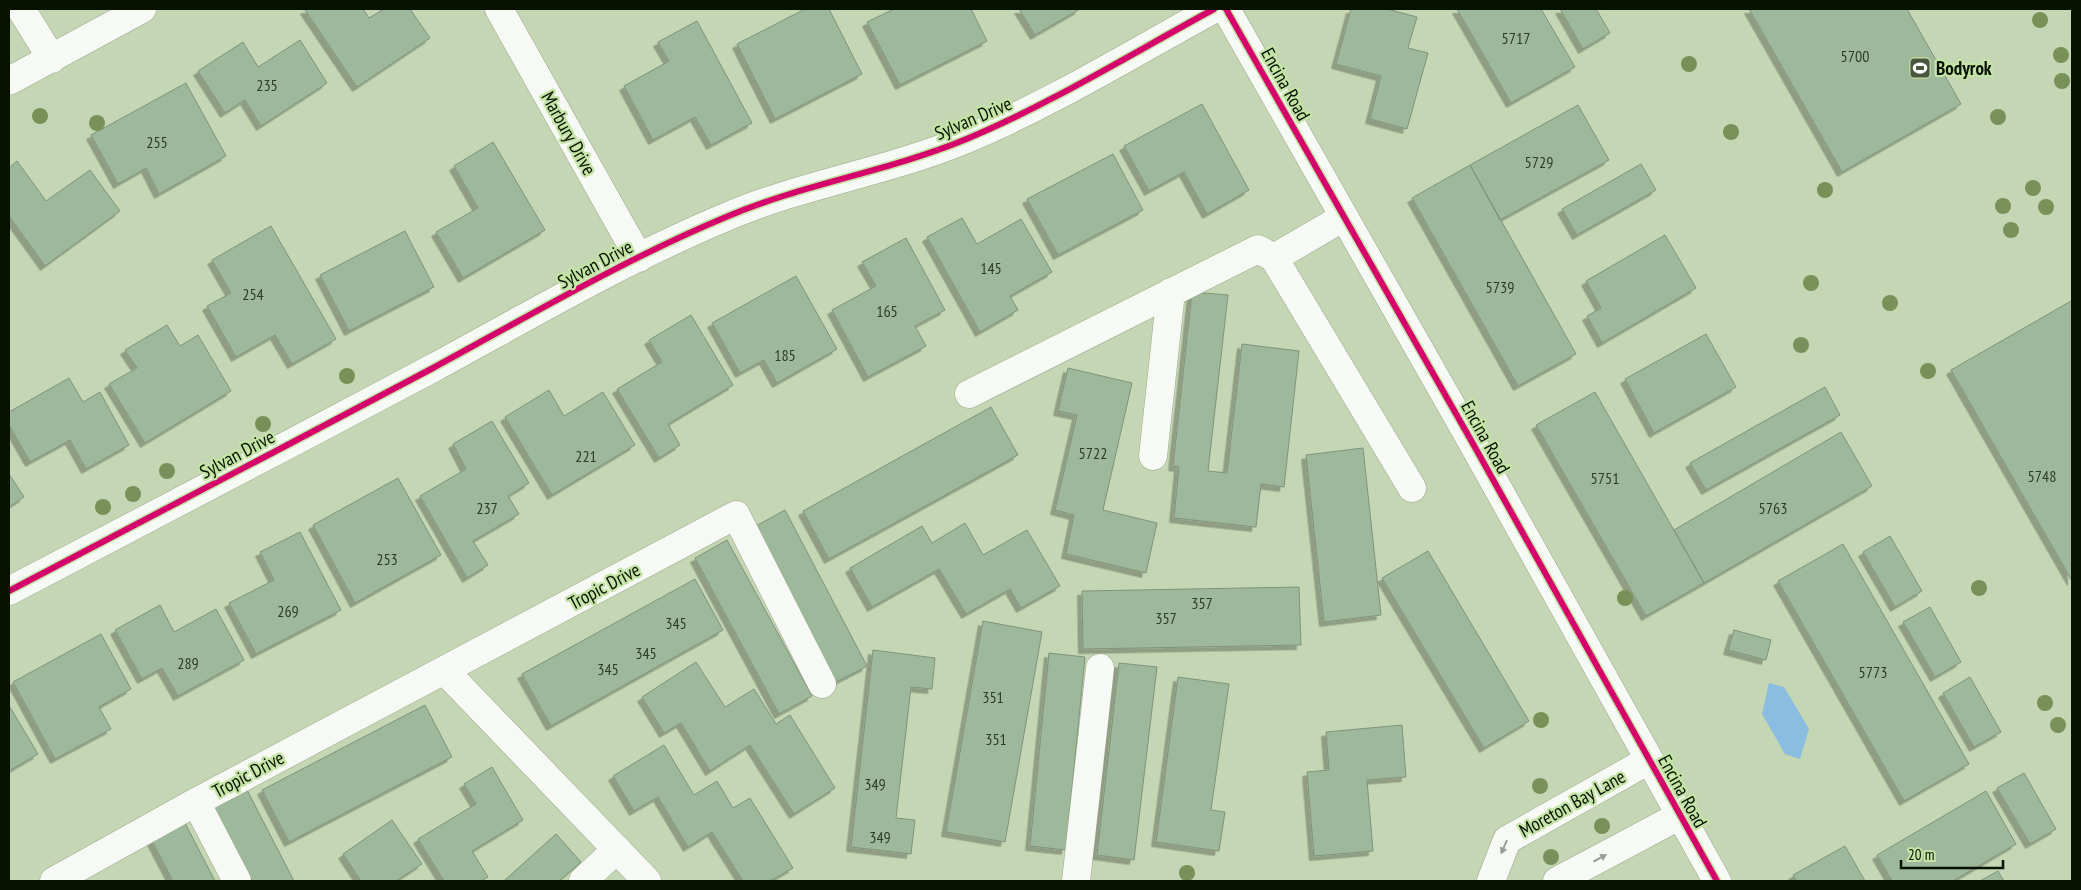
<svg xmlns="http://www.w3.org/2000/svg" width="2081" height="890" font-family="'PT Sans Narrow',sans-serif">
<defs>
<filter id="shadow"><feDropShadow dx="-4.5" dy="4.5" stdDeviation="0" flood-color="#0004"/></filter>
</defs>
<rect width="100%" height="100%" fill="#c4d6b3"/>
<path fill="#8abde0" d="M1769,683L1784,687L1809,729L1800,759L1785,754L1762,714Z"/>
<path fill="#9db89a" stroke="#80937b" filter="url(#shadow)" d="M307,9H363L369,18L384,9H410L430,38L357,87L305,10Z
M805,9H829L862,74L775,119L737,44Z
M894,9H971L987,41L900,85L867,22Z
M1019,9H1080L1035,35Z
M1351,9H1387L1417,17L1408,48L1428,53L1407,129L1370,119L1381,76L1336,64Z
M1457,9H1541L1575,67L1511,103Z
M1560,9H1596L1610,33L1583,49Z
M1749,9H1907L1961,104L1842,172Z
M697,21L752,123L711,145L695,117L653,140L624,86L669,61L658,42Z
M300,40L327,83L261,126L245,100L225,113L198,71L243,42L258,67Z
M186,83L226,156L159,194L146,168L118,184L91,135Z
M1202,104L1249,190L1207,214L1184,172L1149,191L1124,146Z
M1578,105L1609,160L1500,220L1470,165Z
M493,142L545,230L463,278L436,232L478,208L454,166Z
M1113,154L1143,210L1058,255L1027,199Z
M17,161L46,201L90,170L120,211L45,266L9,216V168Z
M1641,164L1656,190L1577,235L1562,209Z
M1470,165L1576,354L1518,386L1412,198Z
M962,218L977,244L1021,219L1052,272L1010,296L1018,310L980,332L927,237Z
M271,226L336,339L292,364L275,335L236,357L207,306L231,293L212,260Z
M405,231L434,287L349,331L320,275Z
M1665,235L1696,288L1602,343L1587,316L1601,308L1586,281Z
M906,238L945,310L915,326L926,346L868,377L832,310L876,286L862,262Z
M796,276L837,349L777,383L764,360L740,373L712,323Z
M1192,292L1228,295L1208,471L1227,473L1242,344L1299,351L1284,487L1261,484L1256,527L1174,518L1179,467L1173,466Z
M2071,301L2072,304V581L1951,370Z
M691,315L733,385L668,424L680,445L659,458L617,389L662,362L649,340Z
M167,325L180,346L198,335L231,391L145,443L109,384L137,368L125,350Z
M1706,334L1736,387L1654,433L1625,379Z
M1068,368L1132,383L1103,510L1157,523L1146,573L1066,554L1074,515L1055,510L1077,415L1058,411Z
M69,378L83,402L100,392L129,445L86,469L70,440L30,462L9,425V412Z
M1825,387L1840,415L1706,490L1690,463Z
M549,390L564,416L603,392L635,445L552,495L505,417Z
M1595,392L1704,583L1646,616L1536,425Z
M991,407L1018,455L829,559L803,511Z
M492,421L529,483L508,496L519,514L473,541L488,565L467,578L420,496L466,469L453,444Z
M1841,432L1872,486L1704,583L1674,530Z
M1363,448L1381,615L1324,622L1306,455Z
M9,474L24,497L9,507Z
M398,478L441,555L355,603L313,525Z
M785,510L867,666L836,682L754,527Z
M965,523L983,555L1027,530L1060,586L1021,608L1010,589L966,614L939,569L872,607L850,568L922,526L932,543Z
M300,532L341,610L256,654L229,603L274,580L260,552Z
M1890,536L1922,591L1895,607L1863,552Z
M727,540L812,696L779,714L695,558Z
M1843,544L1969,764L1904,801L1778,581Z
M1428,551L1529,721L1484,748L1382,578Z
M695,579L723,630L551,726L522,674Z
M1299,587L1301,645L1083,649L1082,591Z
M160,605L174,632L216,609L244,660L178,696L162,668L142,679L115,630Z
M1930,607L1961,662L1935,677L1903,622Z
M983,621L1042,632L1005,842L946,832Z
M1734,630L1771,640L1766,660L1728,650Z
M101,634L131,689L99,707L111,729L55,759L13,682Z
M873,650L935,658L932,689L911,687L896,818L915,820L911,854L851,847Z
M1049,653L1085,657L1066,850L1030,846Z
M696,662L725,707L754,689L776,724L790,715L835,788L794,814L750,745L710,771L681,723L664,733L642,697Z
M1119,663L1157,667L1134,860L1097,855Z
M1178,677L1229,684L1211,810L1225,812L1219,851L1156,842Z
M1970,677L2001,732L1974,747L1943,693Z
M425,705L452,757L289,842L262,790Z
M9,707H10L38,754L9,771Z
M1402,725L1406,777L1367,780L1373,851L1314,856L1307,772L1329,770L1326,732Z
M664,745L694,795L717,781L733,808L750,798L793,868L770,881H743L712,832L688,847L658,797L634,811L613,776Z
M492,767L523,820L472,851L488,877L481,881H444L418,839L476,804L464,784Z
M2024,773L2056,829L2030,844L1997,788Z
M247,790L294,881H252L213,808Z
M1986,791L2016,844L1953,881H1892L1877,855Z
M392,820L422,864L396,881H361L343,854Z
M185,823L215,881H173L152,841Z
M556,834L581,862L559,881H504Z
M1845,846L1865,881H1797L1793,875Z
M1998,871L2004,881H1980Z"/>
<g fill="none" stroke-linecap="round" stroke-linejoin="round">
<g stroke="#9aa88c" stroke-width="29">
<path id="minor" d="M21,9L52,59
M499,9L639,258
M1226,9L1472,442L1717,881
M9,81L142,9
M1274,258L1412,488
M969,394L1258,249L1274,258L1344,217
M1153,456L1171,292
M9,591C150,517 292,443 433,368C529,316 625,259 726,217C803,184 886,172 964,140C1049,105 1133,53 1214,9
M445,671L647,881
M196,802L237,881
M54,881L196,802L736,515L822,684
M583,881L617,849
M1076,881L1100,668
M1491,881L1507,840L1649,760
M1557,881L1679,816"/>
</g>
<use href="#minor" stroke="#f6f9f4" stroke-width="28"/>
<g stroke="#c4e4a5" stroke-width="9">
<path id="cycleway" d="M1226,9L1472,442L1717,881
M9,591C150,517 292,443 433,368C529,316 625,259 726,217C803,184 886,172 964,140C1049,105 1133,53 1214,9"/>
</g>
<use href="#cycleway" stroke="#d6006c" stroke-width="6"/>
</g>
<g fill="#789158">
<circle cx="2040" cy="20" r="8"/>
<circle cx="2061" cy="55" r="8"/>
<circle cx="1689" cy="64" r="8"/>
<circle cx="2062" cy="81" r="8"/>
<circle cx="40" cy="116" r="8"/>
<circle cx="1998" cy="117" r="8"/>
<circle cx="97" cy="123" r="8"/>
<circle cx="1731" cy="132" r="8"/>
<circle cx="2033" cy="188" r="8"/>
<circle cx="1825" cy="190" r="8"/>
<circle cx="2003" cy="206" r="8"/>
<circle cx="2046" cy="207" r="8"/>
<circle cx="2011" cy="230" r="8"/>
<circle cx="1811" cy="283" r="8"/>
<circle cx="1890" cy="303" r="8"/>
<circle cx="1801" cy="345" r="8"/>
<circle cx="1928" cy="371" r="8"/>
<circle cx="347" cy="376" r="8"/>
<circle cx="263" cy="424" r="8"/>
<circle cx="167" cy="471" r="8"/>
<circle cx="133" cy="494" r="8"/>
<circle cx="103" cy="507" r="8"/>
<circle cx="1979" cy="588" r="8"/>
<circle cx="1625" cy="598" r="8"/>
<circle cx="2045" cy="703" r="8"/>
<circle cx="1541" cy="720" r="8"/>
<circle cx="2058" cy="725" r="8"/>
<circle cx="1540" cy="786" r="8"/>
<circle cx="1602" cy="826" r="8"/>
<circle cx="1551" cy="857" r="8"/>
<circle cx="1187" cy="873" r="8"/>
</g>
<defs><path id="oneway-solid" d="M-6-.8H1V-3.2L6.5 0L1 3.2V.8H-6Z" transform="scale(1.25)"/></defs>
<g fill="#979d92">
<use href="#oneway-solid" transform="translate(1504 847) rotate(113)"/>
<use href="#oneway-solid" transform="translate(1600 858) rotate(-28)"/>
</g>
<defs>
<g id="stadium-square" transform="scale(1.125)"><rect x="-9" y="-9" width="18" height="18" rx="4" fill="#4a573f" stroke="#c4e4a5"/><path d="M0-5a6.5 5 0 1 0 0 10a6.5 5 0 1 0 0-10ZM-3.5-1.8h7v3.6h-7Z" fill="#fff"/></g>
</defs>
<g fill-rule="evenodd">
<use href="#stadium-square" x="1920" y="68"/>
</g>
<g text-anchor="middle" dominant-baseline="central" stroke-width="4.5" stroke-linejoin="round" paint-order="stroke">
<g font-size="16" fill="#2d3c26">
<text x="1516" y="38">5717</text>
<text x="1855" y="56">5700</text>
<text x="267" y="85">235</text>
<text x="157" y="142">255</text>
<text x="1539" y="162">5729</text>
<text x="991" y="268">145</text>
<text x="1500" y="287">5739</text>
<text x="253" y="294">254</text>
<text x="887" y="311">165</text>
<text x="785" y="355">185</text>
<text x="1093" y="453">5722</text>
<text x="586" y="456">221</text>
<text x="2042" y="476">5748</text>
<text x="1605" y="478">5751</text>
<text x="487" y="508">237</text>
<text x="1773" y="508">5763</text>
<text x="387" y="559">253</text>
<text x="1202" y="603">357</text>
<text x="288" y="611">269</text>
<text x="1166" y="618">357</text>
<text x="676" y="623">345</text>
<text x="646" y="653">345</text>
<text x="188" y="663">289</text>
<text x="608" y="669">345</text>
<text x="1873" y="672">5773</text>
<text x="993" y="697">351</text>
<text x="996" y="739">351</text>
<text x="875" y="784">349</text>
<text x="880" y="837">349</text>
</g>
<g font-size="19" font-weight="bold" fill="#081200" stroke="#c4e4a5" text-anchor="start">
<text x="1936" y="68">Bodyrok</text>
</g>
<g font-size="19" fill="#081200" stroke="#c4e4a5">
<text transform="translate(1286 84) rotate(61)">Encina Road</text>
<text transform="translate(973 118) rotate(-23)">Sylvan Drive</text>
<text transform="translate(569 133) rotate(61)">Marbury Drive</text>
<text transform="translate(595 264) rotate(-28)">Sylvan Drive</text>
<text transform="translate(1486 437) rotate(61)">Encina Road</text>
<text transform="translate(237 454) rotate(-28)">Sylvan Drive</text>
<text transform="translate(604 586) rotate(-28)">Tropic Drive</text>
<text transform="translate(248 774) rotate(-28)">Tropic Drive</text>
<text transform="translate(1683 791) rotate(61)">Encina Road</text>
<text transform="translate(1572 803) rotate(-29)">Moreton Bay Lane</text>
</g>
</g>
<rect width="2081" height="890" fill="none" stroke="#081200" stroke-width="20"/>
<path d="M1901 860v8h102v-8" fill="none" stroke="#081200" stroke-width="2.5"/>
<text x="1908" y="860" font-size="15" fill="#081200" stroke="#c4e4a5" stroke-width="4" paint-order="stroke">20 m</text>
</svg>
